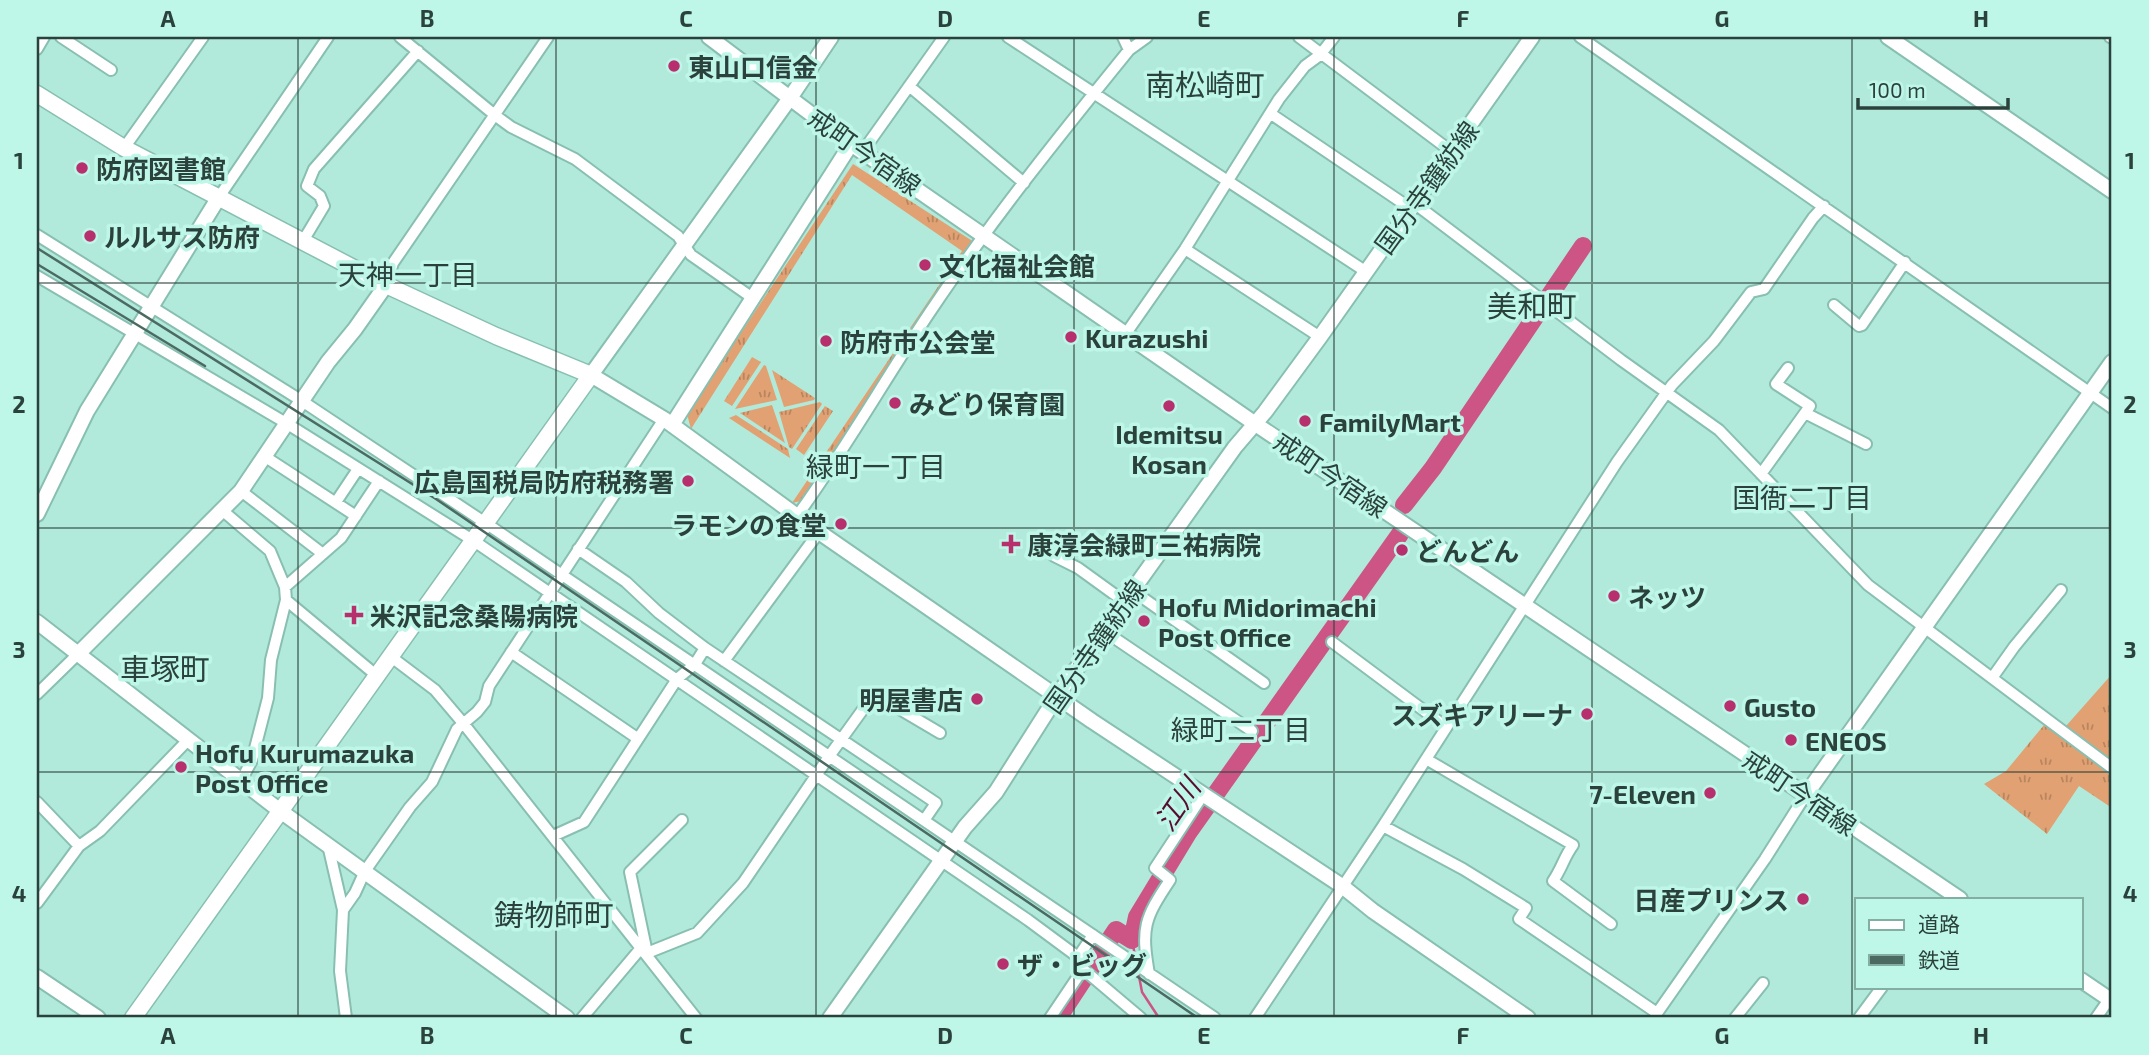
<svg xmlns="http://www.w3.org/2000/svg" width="2149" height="1055" font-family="'Exo 2','Noto Sans JP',sans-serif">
<defs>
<pattern id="grass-tufts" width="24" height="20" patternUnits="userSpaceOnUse" patternTransform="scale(1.75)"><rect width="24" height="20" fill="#e1a172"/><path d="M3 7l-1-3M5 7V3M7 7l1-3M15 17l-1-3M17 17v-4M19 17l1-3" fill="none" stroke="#b7855f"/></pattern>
</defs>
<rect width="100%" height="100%" fill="#b1eadb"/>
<path fill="url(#grass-tufts)" d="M853,164L974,242L926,309L801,501L792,503L962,251L852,175L691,429L687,414Z
M752,357L761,362L732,406L724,401Z
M764,365L766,366L777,400L735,409Z
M772,370L815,398L814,400L784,407Z
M820,402L822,404L792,449L789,447L779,412Z
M772,405L785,443L740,413Z
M825,406L833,411L804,455L796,449Z
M736,415L788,449L790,458L729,418Z
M2112,674V761L2066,726Z
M2044,725L2112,775V808L2079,786L2047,834L1984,784L2006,771Z"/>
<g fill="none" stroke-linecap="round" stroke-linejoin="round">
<path stroke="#cd5586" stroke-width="2.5" d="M1132,940L1136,961
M1138,971L1142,992L1159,1018"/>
<path stroke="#cd5586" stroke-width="18" d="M1404,505L1433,468L1583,246
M1058,1018L1116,930L1132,940L1137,917L1188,833L1400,534"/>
<g stroke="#88bfb1" stroke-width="14">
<path id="minor" d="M61,37L111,70
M400,37L496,116L511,127L575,159L678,236L691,255L754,299
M1008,37L1365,271
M1123,37L1129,50
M1299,37L1452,152
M1580,37L2112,408
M2110,37L2112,38
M37,49L44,37
M909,86L1024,183
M1271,114L1410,208
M124,148L203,37
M863,151L944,37
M219,197L328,37
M1414,203L1621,360L1719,430L1868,585L2112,768
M37,235L302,401L487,524L1215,1018
M303,241L324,206L320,196L307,186L314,169L418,51
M1185,249L1320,337
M37,276L286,423L474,541L1028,920L1078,957L1083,969L1141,1018
M386,285L393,263L548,37
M1834,305L1859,326L1862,325L1905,262
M1127,332L1185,249L1279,99L1305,66L1320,55L1334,37
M1805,413L1866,444
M264,456L356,516
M1761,474L1810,406L1776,384L1788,368
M241,491L323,554
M336,502L358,469
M223,511L270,551L285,587L286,600L271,660L268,698L252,760L241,781
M797,516C845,450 885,379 930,312C991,221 1060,135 1129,50L1147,37
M578,549L626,582L659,613L705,648L936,803L925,819
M1054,556L1078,568L1125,602
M285,587L341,538L379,481
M1133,591L1264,683
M286,600L376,675
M1104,631L1252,731
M1332,642L1446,727
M511,652L637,738
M390,656L435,690L463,723L696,1018
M724,661L819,532
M1992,678L2014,647L2061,590
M37,694L78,654
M1426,759L1573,845C1564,857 1562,868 1553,881L1611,924
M37,802L79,846
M1383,826L1463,869L1526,908L1519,919L1657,1013
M553,836L584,822L677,679L695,664L705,648
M328,845L343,910L340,971L346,1018
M37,903L79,846L100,831L188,740
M343,910L355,893L365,871L410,807L432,782L457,729L477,712L485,702L489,686L664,419
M647,953L697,933L743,883L830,755L874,694L940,733
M647,953L630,872L682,820
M1078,957L1093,935
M1149,974C1141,928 1144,919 1170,880L1155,868L1203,795
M1655,1016L1765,859L1805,796
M582,1018L641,948
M1050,1018L1083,969
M1255,1018L1383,826L1617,462L1672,385L1714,341L1751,292L1764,289L1813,218L1824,206
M1735,1018L1763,983
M1859,1018L1882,987
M2096,1018L2112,995"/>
</g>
<g stroke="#88bfb1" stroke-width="18">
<path id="tertiary" d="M709,37L851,144L1254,423L1960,899
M831,37L790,98L591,375L664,419L819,532L1092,721L1342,886L1373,911L1528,1018
M1888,37L2112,191
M672,425L851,144
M37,514L87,411L219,197
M37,622L279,810L567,1018
M78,654L241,491L328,362L355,329L386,285
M1805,796L2112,362
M37,977L98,1018
M2081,980L2112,1001
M830,1018L965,827L996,792L1057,696L1235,447L1265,412L1320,337L1532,37"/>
</g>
<g stroke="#88bfb1" stroke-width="19">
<path id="secondary" d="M37,94L124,148L386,285L496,336L591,375L133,1018"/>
</g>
<use href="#minor" stroke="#fff" stroke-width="10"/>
<use href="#tertiary" stroke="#fff" stroke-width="14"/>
<use href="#secondary" stroke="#fff" stroke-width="16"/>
<path stroke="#4b6a62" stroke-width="2.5" d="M37,248L436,499L1198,1018
M37,264L205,366"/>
</g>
<path fill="none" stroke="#2b423c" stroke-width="2" stroke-opacity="0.55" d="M298,37V1018M556,37V1018M816,37V1018M1074,37V1018M1334,37V1018M1592,37V1018M1852,37V1018M37,283H2112M37,528H2112M37,772H2112"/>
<g fill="#b82f6e" stroke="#bef7e8" stroke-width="2.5">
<circle cx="674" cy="66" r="7"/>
<circle cx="82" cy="168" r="7"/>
<circle cx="90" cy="236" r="7"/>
<circle cx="925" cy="265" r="7"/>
<circle cx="1071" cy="337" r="7"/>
<circle cx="826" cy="341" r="7"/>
<circle cx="895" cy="403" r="7"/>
<circle cx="1169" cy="406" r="7"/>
<circle cx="1305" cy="421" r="7"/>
<circle cx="688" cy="481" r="7"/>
<circle cx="841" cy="524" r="7"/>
<path d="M1007.5 533.5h7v7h7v7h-7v7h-7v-7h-7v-7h7z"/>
<circle cx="1402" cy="550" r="7"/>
<circle cx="1614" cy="596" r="7"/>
<path d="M350.5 604.5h7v7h7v7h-7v7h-7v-7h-7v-7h7z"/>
<circle cx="1144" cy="621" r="7"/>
<circle cx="977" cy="699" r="7"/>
<circle cx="1730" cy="706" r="7"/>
<circle cx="1587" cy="714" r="7"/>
<circle cx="1791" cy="740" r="7"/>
<circle cx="181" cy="767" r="7"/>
<circle cx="1710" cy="793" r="7"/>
<circle cx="1803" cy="899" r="7"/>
<circle cx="1003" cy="964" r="7"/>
</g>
<g text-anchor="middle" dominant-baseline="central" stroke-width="7" stroke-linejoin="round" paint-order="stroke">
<g font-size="26" font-weight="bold" fill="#2b423c" stroke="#bef7e8" text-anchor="start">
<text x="688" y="66">東山口信金</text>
<text x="96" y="168">防府図書館</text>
<text x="104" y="236">ルルサス防府</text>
<text x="939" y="265">文化福祉会館</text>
<text x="1085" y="337">Kurazushi</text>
<text x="840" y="341">防府市公会堂</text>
<text x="909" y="403">みどり保育園</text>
<text x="1319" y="421">FamilyMart</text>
<text x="1169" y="433" text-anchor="middle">Idemitsu<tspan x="1169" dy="30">Kosan</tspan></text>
<text x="674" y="481" text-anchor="end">広島国税局防府税務署</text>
<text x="827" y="524" text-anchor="end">ラモンの食堂</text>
<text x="1027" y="544">康淳会緑町三祐病院</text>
<text x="1416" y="550">どんどん</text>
<text x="1628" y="596">ネッツ</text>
<text x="1158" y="606">Hofu Midorimachi<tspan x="1158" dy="30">Post Office</tspan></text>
<text x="370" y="615">米沢記念桑陽病院</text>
<text x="963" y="699" text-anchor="end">明屋書店</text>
<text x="1744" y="706">Gusto</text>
<text x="1573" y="714" text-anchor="end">スズキアリーナ</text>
<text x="1805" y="740">ENEOS</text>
<text x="195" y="752">Hofu Kurumazuka<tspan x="195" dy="30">Post Office</tspan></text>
<text x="1696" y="793" text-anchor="end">7-Eleven</text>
<text x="1789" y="899" text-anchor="end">日産プリンス</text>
<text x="1017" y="964">ザ・ビッグ</text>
</g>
<g font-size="26" fill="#2b423c" stroke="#bef7e8">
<text transform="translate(865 151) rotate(35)">戒町今宿線</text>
<text transform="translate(1426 187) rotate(-54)">国分寺鐘紡線</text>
<text transform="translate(1331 474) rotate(34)">戒町今宿線</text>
<text transform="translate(1094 646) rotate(-55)">国分寺鐘紡線</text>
<text transform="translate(1800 792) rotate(34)">戒町今宿線</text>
</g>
<g font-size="28" fill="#2b423c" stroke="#bef7e8">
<text x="408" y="274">天神一丁目</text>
<text x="876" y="466">緑町一丁目</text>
<text x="1802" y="497">国衙二丁目</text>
<text x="1241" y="729">緑町二丁目</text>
</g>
<g font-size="28" font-style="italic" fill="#590c31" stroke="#bef7e8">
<text transform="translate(1177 804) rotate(-56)">江川</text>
</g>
<g font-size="30" fill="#2b423c" stroke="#bef7e8">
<text x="1205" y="84">南松崎町</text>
<text x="1532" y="305">美和町</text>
<text x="165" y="668">車塚町</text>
<text x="554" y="914">鋳物師町</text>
</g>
</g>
<rect width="2149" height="1055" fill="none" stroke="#bef7e8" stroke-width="77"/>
<rect x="1855" y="898" width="228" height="91" fill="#bef7e8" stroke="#83afa3" stroke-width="2"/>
<rect x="1869" y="920" width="35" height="10" fill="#ffffff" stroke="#83afa3" stroke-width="2"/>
<text x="1918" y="932" font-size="21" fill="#2b423c">道路</text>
<rect x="1869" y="955" width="35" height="10" fill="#4b6a62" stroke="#83afa3" stroke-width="2"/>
<text x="1918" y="968" font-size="21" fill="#2b423c">鉄道</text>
<path d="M1858 98v10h150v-10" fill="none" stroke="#2b423c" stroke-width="3.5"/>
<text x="1869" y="98" font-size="21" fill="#2b423c" stroke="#bef7e8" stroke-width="5" paint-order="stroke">100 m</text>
<rect x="38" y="38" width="2072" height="978" fill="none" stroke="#2b423c" stroke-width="2.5"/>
<g font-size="23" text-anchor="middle" font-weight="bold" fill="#2b423c">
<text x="168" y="27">A</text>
<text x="427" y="27">B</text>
<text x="686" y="27">C</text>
<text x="945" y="27">D</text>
<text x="1204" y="27">E</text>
<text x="1463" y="27">F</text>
<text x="1722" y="27">G</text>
<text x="1981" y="27">H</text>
<text x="19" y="169">1</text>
<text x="2130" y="169">1</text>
<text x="19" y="413">2</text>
<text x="2130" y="413">2</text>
<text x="19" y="658">3</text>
<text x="2130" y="658">3</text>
<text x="19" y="902">4</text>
<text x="2130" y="902">4</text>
<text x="168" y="1044">A</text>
<text x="427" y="1044">B</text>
<text x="686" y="1044">C</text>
<text x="945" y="1044">D</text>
<text x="1204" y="1044">E</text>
<text x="1463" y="1044">F</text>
<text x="1722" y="1044">G</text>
<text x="1981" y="1044">H</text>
</g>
</svg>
